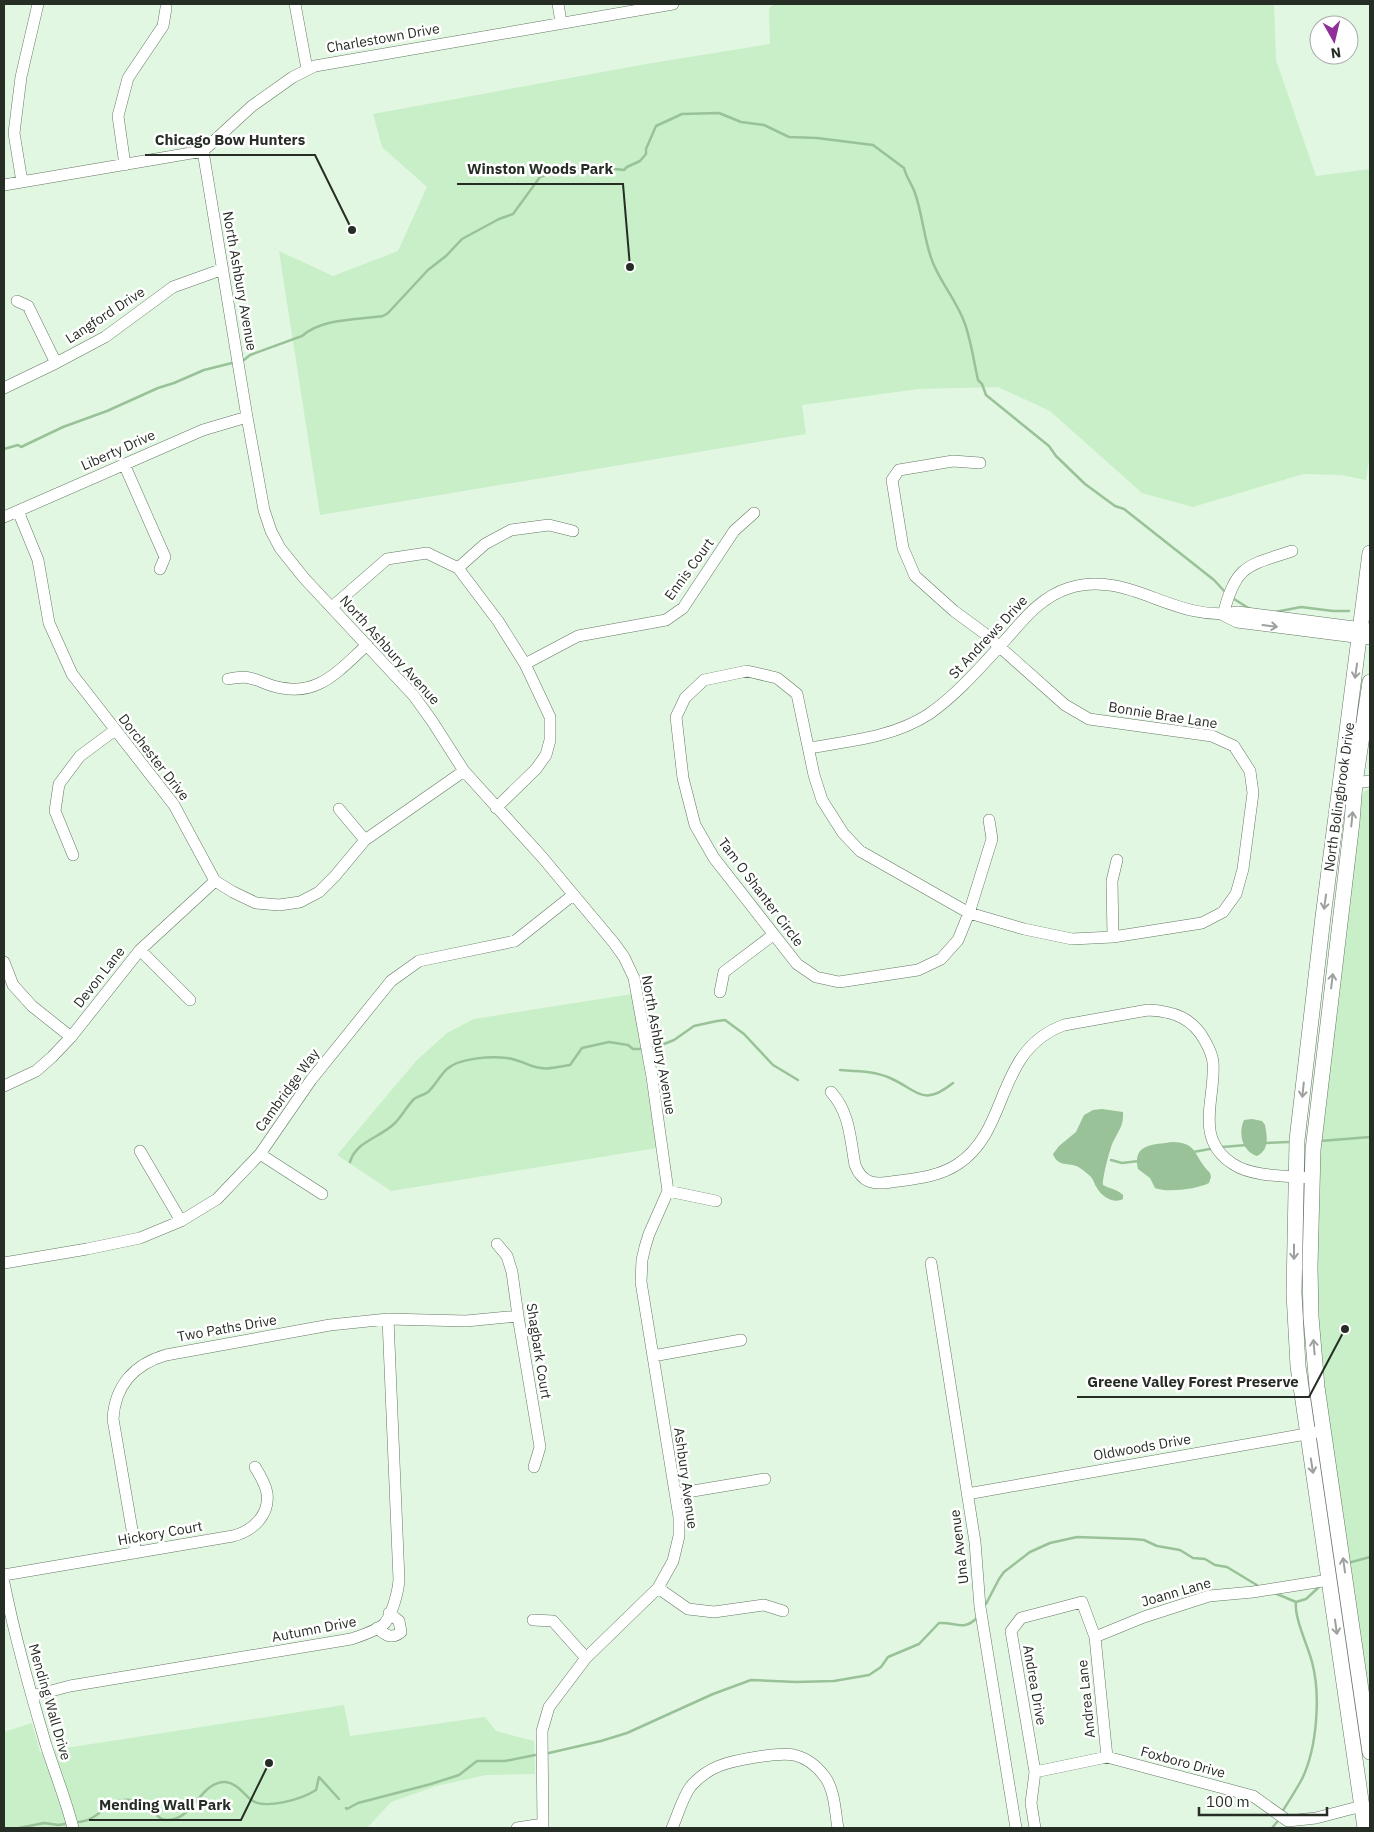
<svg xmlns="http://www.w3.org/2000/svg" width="1374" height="1832" font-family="'IBM Plex Sans',sans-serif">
<rect width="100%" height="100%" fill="#e1f7e1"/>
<path fill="#c8efc7" d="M775,4H1274L1276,60L1316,176L1370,169V453L1366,480L1341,475L1303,474L1193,507L1142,493L1050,411L998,387L918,389L802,405L806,434L320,515L279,251L333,276L398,251L427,187L382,147L373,114L652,63L770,44L769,8Z
M1370,789V1715L1326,1398L1317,1316L1318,1152L1362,795L1365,791Z
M632,994L657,1148L391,1191L337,1155L416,1061L447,1033L474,1019Z
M344,1705L350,1736L485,1717L496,1731L534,1741L535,1774L486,1775L436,1786L391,1802L367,1828H4V1732L32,1723L40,1752Z"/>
<path fill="#99c298" d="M1102,1109L1123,1112C1124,1126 1118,1131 1113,1142C1110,1148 1102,1179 1103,1185C1110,1189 1117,1189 1123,1195V1199C1114,1204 1102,1197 1097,1188C1093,1182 1094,1179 1089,1175C1085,1172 1080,1167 1076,1166C1067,1163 1057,1166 1053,1154L1059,1146L1076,1132L1084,1115L1093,1110Z
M1252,1119L1262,1121L1265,1125C1267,1137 1270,1149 1257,1156C1242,1151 1238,1133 1244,1120Z
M1172,1142C1198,1142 1193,1156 1210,1173L1211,1177L1209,1183C1198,1189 1167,1193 1155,1188L1150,1178L1138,1169C1132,1143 1154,1145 1172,1142Z"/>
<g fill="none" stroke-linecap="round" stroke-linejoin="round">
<path stroke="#99c298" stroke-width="2.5" d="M244,360L250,355L302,336C322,318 357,320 383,316L388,313L428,270L446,256L462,239L499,219L513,214L540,177L550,173L587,166L624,170L627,167L640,161L646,154V149L656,126L682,114L719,113L741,122L764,125L789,137L817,138L873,145L904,168C906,177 912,184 915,193C923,216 924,241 933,263C942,285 957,301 965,324C971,341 974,362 978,380L982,384L986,395L1049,446L1056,456L1085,484L1115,506L1124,509L1214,580L1226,593
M4,449L18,445L21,447L63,427L107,411L158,388L174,383L204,370L232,363
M1234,599L1250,609
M1275,612L1301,607L1333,611H1349
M654,1048L674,1040L694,1026L717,1021L725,1020L744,1034L773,1065L798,1080
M840,1070C856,1071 875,1071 890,1078C919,1091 923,1107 953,1083
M1320,1141L1370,1137
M1265,1143L1289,1142
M1222,1147L1247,1145
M1193,1152L1210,1149
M1111,1160L1122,1163L1139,1161
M350,1162C356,1141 380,1138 395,1123C402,1116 407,1106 414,1099C418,1096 424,1095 428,1092C434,1087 441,1074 447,1069C459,1058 491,1056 507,1058C516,1059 524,1063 532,1066C545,1071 557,1067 570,1065L582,1048L609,1042L628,1045L633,1049H640
M1348,1563L1370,1557
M1277,1594L1296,1602L1306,1599L1318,1588
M986,1604L999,1579L1004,1572L1030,1552L1050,1543L1077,1537L1133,1539L1144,1540L1157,1546L1180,1550L1193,1558L1205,1559L1215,1565L1227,1567L1260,1587
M549,1753L601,1741L627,1733L713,1694L751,1680L796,1682L834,1681L869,1675L881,1667L888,1657L919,1644L939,1623C957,1622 963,1632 978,1617
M346,1808L347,1809L358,1803L431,1784L459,1775L477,1761H505L535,1755
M1282,1812C1289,1801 1296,1790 1302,1779C1317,1748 1321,1695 1312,1662C1308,1646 1294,1618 1296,1602
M79,1822C82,1821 87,1821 90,1819C101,1814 109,1801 123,1800C129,1799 143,1802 149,1806C158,1813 157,1823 174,1819C195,1814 202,1781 226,1782C236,1783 243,1793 250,1799C264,1811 302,1799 316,1790L319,1777L339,1799
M19,1828L44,1823L58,1825L65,1824
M1272,1828L1277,1822"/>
<g stroke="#657865" stroke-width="12">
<path id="minor" d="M295,4L307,69
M558,4L561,22
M203,151L247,417L264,510L271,531L280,548L304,578L414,696L432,721L464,771L542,857L614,943L624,957L634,978L652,1077L668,1191L649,1234L645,1247L642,1260L641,1282L679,1517V1536L673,1561L658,1588L586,1658L549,1707L542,1731L543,1828
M125,165L118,116L128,78L163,26L166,8
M22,182L14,133L21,77L38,4
M4,185L203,151L252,106L293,77L315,66L673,4
M17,301L28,306L56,363
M4,388L56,363L105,337L173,287L223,269
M980,463L953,461L899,470L892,480L903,548L915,576L954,611L984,633L1065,705L1089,719L1212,736L1234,746L1250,771L1253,793L1243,869L1236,894L1223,912L1202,923L1113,937L1072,939L1024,929L969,913L860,851L843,833L822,800L814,775L797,694L777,678L747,671L704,680L685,698L676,717L683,778L695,825L714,858L797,964L816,977L839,982L918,970L941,959L958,940L969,913L992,839L989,820
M124,464L165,557L160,569
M18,511L38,560L49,623L72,674L174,805L215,881L233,892L256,903L279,905L300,902L319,892L335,876L365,840L464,771
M4,517L203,430L247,417
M458,568L485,544L511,530L549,525L573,531
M332,607L387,559L427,553L458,568L498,621L525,664L550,717V740L546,755L536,769L496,808
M1223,615L1237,622L1370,639
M1223,615C1236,565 1246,566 1292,551
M525,664L578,636L666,620L683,608L734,531L754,513
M228,679C251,674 254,680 273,686C317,699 338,671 367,645
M809,748C850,741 894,737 929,714C956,695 978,670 1000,646C1021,623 1038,598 1069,588C1130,569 1174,624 1238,612L1370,629
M1355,783L1370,781
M339,809L365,840
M73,855L55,811L59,784L80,756L115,730
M1113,937L1112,881L1117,860
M140,950L190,1000
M4,962L13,985L32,1006L71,1037
M720,992L724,972L773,935
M4,1086L36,1071L52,1057L71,1037L140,950L215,881
M831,1092C850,1113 850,1138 855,1165C862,1183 874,1185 891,1182C913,1179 939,1177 958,1164C1011,1129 994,1051 1064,1025L1148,1010C1173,1011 1193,1018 1205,1041C1209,1048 1212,1054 1213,1062C1216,1099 1193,1138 1233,1164C1252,1177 1288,1176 1311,1178
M140,1151L181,1221
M260,1154L322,1194
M668,1191L716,1201
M497,1244L507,1256L512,1272L518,1316L540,1447L534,1467
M4,1263L87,1249L140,1238L181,1221L217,1199L260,1154L311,1080L391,981L419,961L515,941L573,895
M931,1263L975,1542L980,1607L1016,1828
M653,1356L741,1340
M675,1494L765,1479
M967,1494L1323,1431
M136,1553L113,1419C115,1385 135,1364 166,1355L330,1325L388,1319L466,1321L518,1316
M4,1575L233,1536C253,1531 270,1515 267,1493C265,1483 260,1475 255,1467
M4,1583C15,1638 30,1691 46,1745C55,1773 66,1800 73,1828
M658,1588L688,1609L714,1612L764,1605L783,1611
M533,1620L553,1621L586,1658
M377,1628C385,1635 392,1640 401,1632L399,1621L389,1613
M1095,1637L1144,1617L1209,1596L1253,1592L1329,1580
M32,1696L70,1686L351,1639C360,1636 379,1630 385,1623C392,1614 398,1593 399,1580L388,1319
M1035,1772L1107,1757L1253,1796L1288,1821L1316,1818L1362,1806
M517,1828L543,1824
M672,1828C678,1815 682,1798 691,1786C698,1778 709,1770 719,1766C734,1760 778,1752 794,1755C807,1758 817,1766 825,1777C835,1791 835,1812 838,1828
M1035,1828L1031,1803L1035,1772L1011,1631L1021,1618L1082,1602L1095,1637L1107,1757"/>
</g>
<g stroke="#657865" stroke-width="16">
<path id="major" d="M1370,682L1355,783L1352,822L1313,1150L1310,1267L1311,1317L1317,1387L1370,1752
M1365,1828L1298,1366L1294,1293L1297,1140L1323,917L1370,553"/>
</g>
<use href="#minor" stroke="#fff" stroke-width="11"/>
<use href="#major" stroke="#fff" stroke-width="15"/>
</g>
<defs><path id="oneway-shaft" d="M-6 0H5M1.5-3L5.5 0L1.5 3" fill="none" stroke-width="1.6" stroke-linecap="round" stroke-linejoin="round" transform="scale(1.25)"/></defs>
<g stroke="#9da09d">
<use href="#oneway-shaft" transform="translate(1270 626) rotate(7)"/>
<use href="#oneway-shaft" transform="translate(1356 671) rotate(98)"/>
<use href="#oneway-shaft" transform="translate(1352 819) rotate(-84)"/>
<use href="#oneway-shaft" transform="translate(1325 902) rotate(98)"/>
<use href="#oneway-shaft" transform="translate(1332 981) rotate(-83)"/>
<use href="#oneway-shaft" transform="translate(1303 1090) rotate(96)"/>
<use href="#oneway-shaft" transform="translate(1294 1252) rotate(90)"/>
<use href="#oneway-shaft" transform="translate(1314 1347) rotate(-95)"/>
<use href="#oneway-shaft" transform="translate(1312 1466) rotate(81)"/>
<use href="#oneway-shaft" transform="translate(1344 1565) rotate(-98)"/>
<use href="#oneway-shaft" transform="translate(1336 1627) rotate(82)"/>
</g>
<g text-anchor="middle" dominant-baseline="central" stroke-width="5" stroke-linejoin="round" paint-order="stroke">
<g font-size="14" fill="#262d25" stroke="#fff">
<text transform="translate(383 38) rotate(-10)">Charlestown Drive</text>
<text transform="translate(240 281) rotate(80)">North Ashbury Avenue</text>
<text transform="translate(105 315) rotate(-33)">Langford Drive</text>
<text transform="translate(118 450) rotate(-24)">Liberty Drive</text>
<text transform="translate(689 569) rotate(-54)">Ennis Court</text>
<text transform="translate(988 637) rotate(-47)">St Andrews Drive</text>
<text transform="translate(390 650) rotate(48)">North Ashbury Avenue</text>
<text transform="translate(1163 715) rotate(9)">Bonnie Brae Lane</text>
<text transform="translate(154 757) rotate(52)">Dorchester Drive</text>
<text transform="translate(1339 797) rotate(-82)">North Bolingbrook Drive</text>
<text transform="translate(761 892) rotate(53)">Tam O Shanter Circle</text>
<text transform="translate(99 977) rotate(-52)">Devon Lane</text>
<text transform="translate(659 1045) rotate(80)">North Ashbury Avenue</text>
<text transform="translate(287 1090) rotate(-54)">Cambridge Way</text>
<text transform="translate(227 1328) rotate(-10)">Two Paths Drive</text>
<text transform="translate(539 1351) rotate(81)">Shagbark Court</text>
<text transform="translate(1142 1447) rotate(-10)">Oldwoods Drive</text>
<text transform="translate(686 1478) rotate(82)">Ashbury Avenue</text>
<text transform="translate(160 1533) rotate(-10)">Hickory Court</text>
<text transform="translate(959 1547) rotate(-97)">Una Avenue</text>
<text transform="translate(1176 1592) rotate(-16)">Joann Lane</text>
<text transform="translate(314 1629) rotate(-11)">Autumn Drive</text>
<text transform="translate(1035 1685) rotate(80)">Andrea Drive</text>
<text transform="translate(1086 1699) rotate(-96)">Andrea Lane</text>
<text transform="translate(50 1702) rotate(74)">Mending Wall Drive</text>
<text transform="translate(1183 1762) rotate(15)">Foxboro Drive</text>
</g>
</g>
<path fill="none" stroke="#262d25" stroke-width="2" d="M352 230L315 155H145M630 267L623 184H457M1345 1329L1309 1397H1077M269 1763L241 1820H89"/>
<g fill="#262d25" stroke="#fff" stroke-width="2">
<circle cx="352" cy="230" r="5"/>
<circle cx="630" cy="267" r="5"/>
<circle cx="1345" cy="1329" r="5"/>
<circle cx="269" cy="1763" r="5"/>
</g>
<g font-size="15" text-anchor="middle" font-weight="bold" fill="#262d25" stroke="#fff" stroke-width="5" stroke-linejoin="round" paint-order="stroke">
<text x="230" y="145">Chicago Bow Hunters</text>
<text x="540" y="174">Winston Woods Park</text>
<text x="1193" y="1387">Greene Valley Forest Preserve</text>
<text x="165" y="1810">Mending Wall Park</text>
</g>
<rect width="1374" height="1832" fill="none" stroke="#262d25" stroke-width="10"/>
<g transform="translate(1334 40) rotate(172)"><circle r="24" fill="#ffffff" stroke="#a8aba8"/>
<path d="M0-4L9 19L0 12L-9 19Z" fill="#8f2f97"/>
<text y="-8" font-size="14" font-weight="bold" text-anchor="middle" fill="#262d25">N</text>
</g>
<path d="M1199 1807v8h128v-8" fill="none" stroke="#262d25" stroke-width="2.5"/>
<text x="1206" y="1807" font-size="15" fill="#262d25" stroke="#ffffff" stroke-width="4" paint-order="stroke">100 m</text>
</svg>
